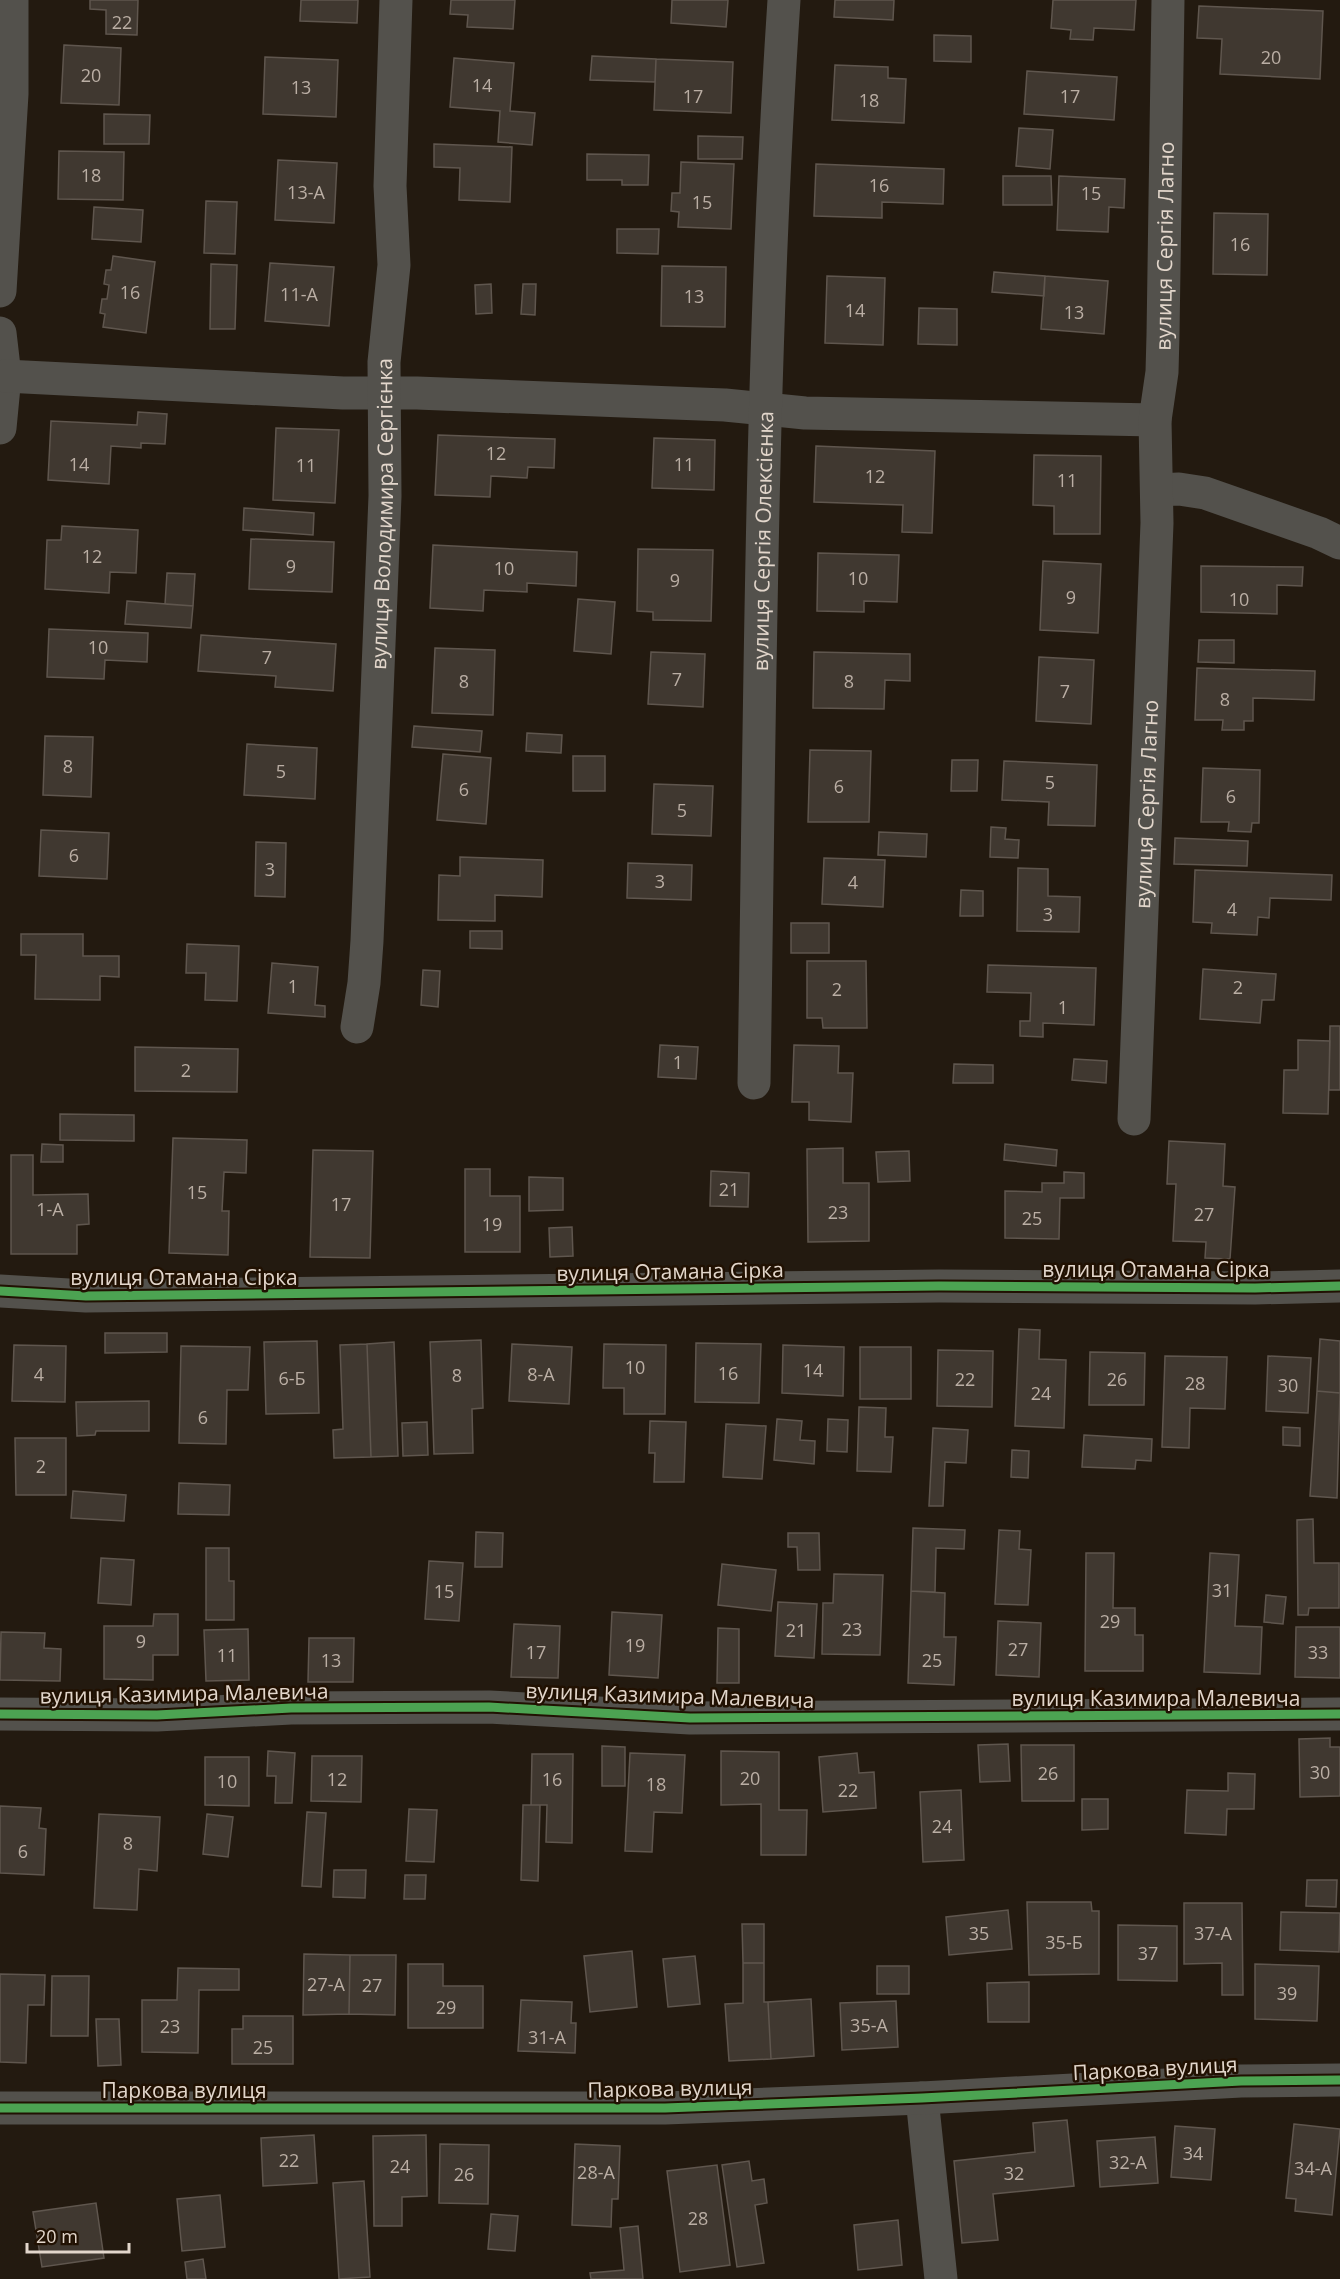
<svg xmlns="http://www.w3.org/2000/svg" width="1340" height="2279" font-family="'Open Sans',sans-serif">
<rect width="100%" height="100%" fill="#231a10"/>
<path fill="#403830" stroke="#5f564e" stroke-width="1.5" d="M90,0H138L137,35L106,34V10L90,9Z
M301,0H358L357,23L300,21Z
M451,0H515L513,29L467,27L468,15L450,14Z
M672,0H728L726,27L671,23Z
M835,0H894L893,20L834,17Z
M1053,0H1136L1134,30L1094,28L1093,40L1070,39L1071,30L1051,28Z
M1199,6L1323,11L1320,79L1220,74L1222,39L1197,38Z
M934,35L971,36V62L934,61Z
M64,45L121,48L119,105L61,103Z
M592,56L656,59L655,82L590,80Z
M265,57L338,60L336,117L263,114Z
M454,58L514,63L510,111L535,113L532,145L498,142L500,111L450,107Z
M656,59L733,62L731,113L654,110Z
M835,65L888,67V78L906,79L904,123L832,120Z
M1027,71L1117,77L1114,120L1024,114Z
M104,114L150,115L149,144H104Z
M1019,128L1053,130L1050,169L1016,166Z
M698,136L743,137L742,159H698Z
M434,144L512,147L510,202L459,200L460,168L434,167Z
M59,151L124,152L123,200L58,199Z
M587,154L649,155L648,185H622V180H587Z
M278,160L337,163L334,223L275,220Z
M681,162L734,164L731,229L678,227L679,212L671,211L672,193H680Z
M816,164L944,169L943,204L882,202V218L814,216Z
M1003,176H1051L1052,205H1003Z
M1059,176L1125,179L1124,208L1109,207L1108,232L1057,230Z
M206,201L237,202L235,254L204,253Z
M94,207L143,210L141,242L92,239Z
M1214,213L1268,214L1267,275L1213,274Z
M617,229H659L658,254L617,253Z
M113,256L155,262L146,333L103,327L105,314L100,313L102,299H107L109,285L104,284L106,270H111Z
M270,263L334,267L329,326L265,321Z
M211,264L237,265L235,329H210Z
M662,266L726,267L725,327L661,326Z
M994,272L1045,276L1044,296L992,292Z
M827,276L885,278L883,345L825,343Z
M1045,276L1108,281L1104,334L1041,329Z
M491,284L492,313L476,314L475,285Z
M523,284H536L535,315L521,314Z
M919,308L957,309V345L918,344Z
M138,412L167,414L165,444L141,443V448L111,446L109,484L48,480L51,421L137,425Z
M276,428L339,430L335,503L273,500Z
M438,435L555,439L554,468L528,467L527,478L491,476L490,497L435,495Z
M654,438L715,440L714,490L652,488Z
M816,446L935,451L932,533L902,532L903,505L814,502Z
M1034,455L1101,456L1100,534H1054V506L1033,505Z
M244,508L314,513L313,535L243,530Z
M62,526L138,530L136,573L110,572L109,593L45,589L47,540H61Z
M251,539L334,542L332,592L249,589Z
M433,545L577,552L576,586L527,583V592L484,590L483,611L430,608Z
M638,549L713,550L711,621L653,620V612L637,611Z
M818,553L899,555L897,602L864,601V612L817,611Z
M1043,561L1101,564L1098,633L1040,630Z
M1201,566L1303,567L1302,586L1277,585V614L1201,612Z
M167,573L195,574L193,606L165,604Z
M578,599L615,602L611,654L574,651Z
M127,601L193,606L191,628L125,624Z
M49,629L148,633L147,662L105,660L104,679L47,677Z
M201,635L336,644L333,691L275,687L276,676L198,671Z
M1199,640H1234V663L1198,662Z
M435,648L495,650L493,715L432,713Z
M651,652L705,654L703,707L648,704Z
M814,652L910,654V681L885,680L884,709L813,708Z
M1039,657L1094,660L1091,724L1036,721Z
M1197,668L1315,671L1314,700L1253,698V721H1244V730H1222L1223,720H1195Z
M414,726L482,731L480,752L412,747Z
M527,733L562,735L561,753L526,751Z
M45,736L93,737L91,797L43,795Z
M247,744L317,748L315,799L244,795Z
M810,750L871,751L869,822H808Z
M443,754L491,758L486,824L437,820Z
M573,756H605V791H573Z
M952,760H978L977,791H951Z
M1004,761L1097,765L1095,826L1048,825L1049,802L1002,800Z
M1203,768L1260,770L1259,823H1252L1251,832L1228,831L1229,822H1201Z
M654,784L713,786L711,836L652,834Z
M991,827L1006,828L1005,839L1019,840L1018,858L990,857Z
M41,830L109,833L107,879L39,876Z
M879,832L927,834L926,857L878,855Z
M1175,838L1248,841L1247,866L1174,864Z
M256,842L286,843L285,897L255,896Z
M460,857L543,860L542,897L495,895V921L438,920L439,875L460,876Z
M824,858L885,860L883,907L822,904Z
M628,863L692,865L691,900L627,898Z
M1018,868L1048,869V896L1080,897L1079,932L1017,931Z
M1195,870L1332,875L1331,900L1270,898L1269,918L1258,917L1257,935L1211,933L1212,923L1193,922Z
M961,890L983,891V916H960Z
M791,923H829V953H791Z
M470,931H502V949L470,948Z
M21,934H83V956H119V977L100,976V1000L35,999L36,955H21Z
M187,944L239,946L237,1001L205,1000L206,973H186Z
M807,961H866L867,1028H823L822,1018H807Z
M272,963L318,967L315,1005L325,1006V1017L268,1013Z
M988,965L1096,968L1094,1025L1043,1023V1037L1020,1036V1021H1030L1031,993L987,992Z
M1203,969L1276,974L1274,1000H1262L1260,1023L1200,1019Z
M423,970L440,971L438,1007L421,1005Z
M1330,1026H1340V1090H1329Z
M1298,1040L1330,1041L1328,1114L1283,1113L1284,1070H1298Z
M660,1045L698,1047L696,1079L658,1077Z
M794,1045L839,1046L838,1073H853L851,1122L809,1120V1102H792Z
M135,1047L238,1049L237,1092L135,1091Z
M1074,1059L1107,1061L1106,1083L1072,1080Z
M954,1064L993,1065V1083H953Z
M60,1114L134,1115V1141L60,1140Z
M173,1138L247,1140L246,1173L224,1172L222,1211H229L228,1255L169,1253Z
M1169,1141L1225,1144L1223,1186L1235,1187L1230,1259L1205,1258L1206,1242L1173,1241L1176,1184H1167Z
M42,1144L63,1145V1162H41Z
M1005,1144L1057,1150L1056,1166L1004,1160Z
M843,1148V1183H869V1241L808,1242L807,1149Z
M313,1150L373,1151L370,1258L310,1257Z
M909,1151L910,1181L878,1182L876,1152Z
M11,1155H33V1195L88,1194L89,1224L77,1225V1254H11Z
M465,1169H490V1196H520V1252H465Z
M711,1171L749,1173L748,1207L710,1206Z
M1064,1172L1084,1173V1198H1060L1059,1239L1005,1238V1191L1042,1192V1183H1064Z
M529,1177L563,1178V1210L529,1211Z
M572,1227L573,1256L550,1257L549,1228Z
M1019,1329L1040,1330L1039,1359L1066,1360L1064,1428L1015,1426Z
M105,1333H167V1352L105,1353Z
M1320,1339L1340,1341V1393L1317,1391Z
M481,1340L483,1408L472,1409L473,1453L434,1454L430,1342Z
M317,1341L319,1413L266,1414L264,1342Z
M394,1342L398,1456L371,1457L367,1344Z
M696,1343L761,1344L759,1403L695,1402Z
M367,1344L371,1457L334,1458L333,1430L343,1429L340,1345Z
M512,1344L572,1347L569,1404L509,1401Z
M604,1344L666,1345L665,1414H624V1388H603Z
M14,1345L66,1346L65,1402L12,1401Z
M783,1345L844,1347L843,1396L782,1393Z
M181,1346L250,1347L248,1390H227L226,1444L179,1443Z
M860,1347H911V1399H860Z
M938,1350L993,1351L992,1407L937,1406Z
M1090,1352L1145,1353L1144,1405H1089Z
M1165,1356L1227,1357L1225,1409L1190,1408L1189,1448L1162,1447Z
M1268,1356L1311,1358L1308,1413L1266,1411Z
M1317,1391L1340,1393L1337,1498L1310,1496Z
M149,1401V1431H96L95,1435L77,1436L76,1402Z
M859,1407L886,1408L885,1437H893L891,1472L857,1471Z
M777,1419L802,1421L800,1440L815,1441L814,1464L774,1460Z
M828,1419L848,1420L847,1452L827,1451Z
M650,1421L686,1422L684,1482H654L655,1453H649Z
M427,1422L428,1455L403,1456L402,1423Z
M726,1424L766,1426L762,1479L723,1477Z
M1283,1427L1300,1428V1446L1283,1445Z
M933,1428L968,1430L966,1463L945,1462L943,1506H929Z
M1084,1435L1152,1439L1151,1461L1136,1460L1135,1469L1082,1467Z
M15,1438H66V1495H16Z
M1012,1450L1029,1451L1028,1478L1011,1477Z
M179,1483L230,1485L229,1515L178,1514Z
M73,1491L126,1495L124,1521L71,1518Z
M1313,1519L1314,1563H1339V1608H1309L1308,1615H1298L1297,1520Z
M913,1528L965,1530L964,1549L936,1548L935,1592L911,1591Z
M999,1530L1020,1531L1019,1549L1031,1550L1028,1605L995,1604Z
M476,1532L503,1533L502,1567H475Z
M788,1533H819L820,1570H798L797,1547H788Z
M206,1548H229V1581H234V1620H206Z
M1086,1553H1114L1113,1608H1135V1635H1143V1671H1085Z
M1210,1553L1239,1555L1235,1626L1262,1627L1260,1674L1204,1672Z
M101,1558L134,1560L131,1605L98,1603Z
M429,1561L463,1563L459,1621L425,1619Z
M722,1564L776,1570L771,1611L718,1605Z
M834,1574L883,1575L880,1655L822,1654L823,1603H833Z
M911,1591L945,1593L944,1637H956L954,1685L908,1683Z
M1266,1595L1286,1597L1283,1624L1264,1622Z
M778,1602L817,1604L814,1658L775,1656Z
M612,1612L662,1615L658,1678L609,1675Z
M154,1614H178V1655H153V1680L104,1679V1626H153Z
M998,1621L1041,1623L1039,1677L996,1675Z
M514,1624L560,1626L558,1678L511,1677Z
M1296,1627H1340V1678L1295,1677Z
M718,1628L739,1629V1683H717Z
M248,1629L249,1680L206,1681L204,1630Z
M1,1632L45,1633L44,1648L61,1649L60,1681L0,1680Z
M309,1638H354L353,1682H308Z
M1330,1738V1747H1340V1796L1300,1797L1299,1739Z
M1008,1744L1010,1781L980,1782L978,1745Z
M1021,1745H1074V1801H1022Z
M602,1746L625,1747V1786H602Z
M268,1751L295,1753L292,1803H275L276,1776H267Z
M721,1751L779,1752V1810H807L806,1855H761V1804L721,1805Z
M630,1753L685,1755L682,1813L654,1812L652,1852L625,1851Z
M857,1753L859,1773L874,1772L876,1808L823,1812L819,1757Z
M532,1754H573L572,1843L546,1842L547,1805H531Z
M312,1756H362L361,1802L311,1801Z
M205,1757H249V1806L205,1805Z
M1228,1773L1255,1774L1254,1809H1227L1226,1835L1185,1833L1187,1790L1228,1791Z
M961,1790L964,1860L923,1862L920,1792Z
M1082,1799H1108V1829L1082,1830Z
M523,1805H540L538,1881L521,1880Z
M0,1806L41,1808L39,1828L46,1829L44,1875L0,1873Z
M409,1809L437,1810L434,1862L406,1861Z
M307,1812L326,1813L321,1887L302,1886Z
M99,1814L160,1817L157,1871L139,1869L137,1910L94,1908Z
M207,1814L233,1817L228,1857L203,1854Z
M334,1870H366L365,1898L333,1897Z
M405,1875H426L425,1899H404Z
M1307,1880H1337L1336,1907L1306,1906Z
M1027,1902H1091L1092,1911H1099V1974L1029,1975Z
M1184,1903H1242L1243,1995H1222V1963L1184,1964Z
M1008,1910L1012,1949L949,1955L946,1917Z
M1281,1912L1340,1913L1339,1952L1280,1950Z
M742,1924H764V1963H743Z
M1118,1925L1177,1926V1981L1118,1980Z
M632,1951L637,2007L590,2012L584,1956Z
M304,1954L350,1955L349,2014L303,2015Z
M350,1955H396L395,2015L349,2014Z
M695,1956L700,2004L668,2007L663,1959Z
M743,1963H764V2002H768L771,2059L729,2061L725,2004L743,2003Z
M408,1964H443V1986H483V2028H408Z
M1255,1964L1319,1966L1317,2021L1255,2019Z
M877,1966H909V1994H877Z
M178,1968L239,1969V1990H199L198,2053L142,2052V2000H177Z
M0,1974L45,1975L44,2005H28L26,2063L0,2062Z
M52,1976H89L88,2036H51Z
M1029,1982V2022H988L987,1983Z
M811,1999L814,2056L771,2059L768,2002Z
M521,2000L572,2002L571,2023H576L575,2053L518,2051Z
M896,2001L898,2047L842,2050L840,2003Z
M243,2016H293V2064H232V2029H243Z
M96,2019H119L121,2065L98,2066Z
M1067,2120L1074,2186L993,2194L998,2240L962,2243L954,2161L1035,2152L1033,2123Z
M1294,2124L1340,2129L1332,2215L1295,2211L1296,2199L1286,2198Z
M1175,2126L1215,2129L1211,2180L1171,2177Z
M314,2135L317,2183L263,2186L261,2138Z
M426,2135L427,2196L402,2197V2226H374L373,2136Z
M1155,2137L1158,2183L1100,2187L1097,2141Z
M440,2144L489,2145L488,2204L439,2203Z
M575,2144L620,2146L618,2199H612L611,2227L572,2225Z
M749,2161L752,2181L764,2179L767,2203L755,2205L764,2263L737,2267L722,2165Z
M717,2165L730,2265L680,2272L667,2171Z
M364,2181L370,2277L339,2279L333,2183Z
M220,2195L225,2247L182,2251L177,2199Z
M96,2203L104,2258L42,2267L33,2212Z
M491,2214L518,2216L515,2251L488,2249Z
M898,2220L902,2265L858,2270L854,2225Z
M638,2226L643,2279H591L590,2273L624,2270L620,2228Z
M203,2259L206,2279H187L185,2262Z"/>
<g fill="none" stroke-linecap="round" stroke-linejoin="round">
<g stroke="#53514c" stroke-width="33">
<path d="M0,291L12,94V0"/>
<path d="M0,333L5,376L0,428"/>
<path d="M5,376L343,393H417L725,405L805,413L1155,420"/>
<path d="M1157,490L1179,489L1205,493L1319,533L1340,543"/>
<path id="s1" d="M357,1027L364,983L367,941L385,496L384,362L394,265L390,186L396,0"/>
<path id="s2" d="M754,1083C760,722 760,360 784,0"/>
<path id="s3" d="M1134,1119L1157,523L1155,420L1162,372L1163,335L1168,0"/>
<path d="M0,1291L86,1296L939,1286L1255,1288L1340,1286"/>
<path d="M0,1714L157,1715L291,1708L489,1707L690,1718L1340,1714"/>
<path d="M922,2098L941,2279"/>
</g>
<path stroke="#53514c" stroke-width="33" d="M0,2108H665L922,2098L1241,2081L1340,2080"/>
<g stroke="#211102" stroke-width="13">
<path id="cycleway" d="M0,1291L86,1296L939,1286L1255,1288L1340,1286
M0,1714L157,1715L291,1708L489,1707L690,1718L1340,1714
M0,2108H665L922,2098L1241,2081L1340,2080"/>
</g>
<use href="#cycleway" stroke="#4ca352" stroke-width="9"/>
</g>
<g text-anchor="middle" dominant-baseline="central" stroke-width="5" stroke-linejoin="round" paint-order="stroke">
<g font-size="18" fill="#baaea4">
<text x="122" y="22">22</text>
<text x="1271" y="57">20</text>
<text x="91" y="75">20</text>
<text x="482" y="85">14</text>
<text x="301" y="87">13</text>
<text x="693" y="96">17</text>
<text x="1070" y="96">17</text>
<text x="869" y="100">18</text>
<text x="91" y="175">18</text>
<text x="879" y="185">16</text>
<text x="306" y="192">13-А</text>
<text x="1091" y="193">15</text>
<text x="702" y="202">15</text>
<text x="1240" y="244">16</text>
<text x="130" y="292">16</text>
<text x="299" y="294">11-А</text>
<text x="694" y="296">13</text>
<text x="855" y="310">14</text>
<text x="1074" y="312">13</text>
<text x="496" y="453">12</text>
<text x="79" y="464">14</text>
<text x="684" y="464">11</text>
<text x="306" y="465">11</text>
<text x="875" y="476">12</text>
<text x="1067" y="480">11</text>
<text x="92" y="556">12</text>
<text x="291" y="566">9</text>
<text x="504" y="568">10</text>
<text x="858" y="578">10</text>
<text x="675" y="580">9</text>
<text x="1071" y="597">9</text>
<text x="1239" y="599">10</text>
<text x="98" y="647">10</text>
<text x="267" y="657">7</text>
<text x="677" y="679">7</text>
<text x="464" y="681">8</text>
<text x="849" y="681">8</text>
<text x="1065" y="691">7</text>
<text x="1225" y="699">8</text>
<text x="68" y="766">8</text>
<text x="281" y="771">5</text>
<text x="1050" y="782">5</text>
<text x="839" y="786">6</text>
<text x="464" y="789">6</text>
<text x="1231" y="796">6</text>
<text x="682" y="810">5</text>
<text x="74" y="855">6</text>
<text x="270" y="869">3</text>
<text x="660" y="881">3</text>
<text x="853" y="882">4</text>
<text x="1232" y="909">4</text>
<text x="1048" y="914">3</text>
<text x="293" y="986">1</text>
<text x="1238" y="987">2</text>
<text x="837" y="989">2</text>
<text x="1063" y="1007">1</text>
<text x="678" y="1062">1</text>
<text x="186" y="1070">2</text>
<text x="729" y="1189">21</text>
<text x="197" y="1192">15</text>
<text x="341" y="1204">17</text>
<text x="50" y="1209">1-А</text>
<text x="838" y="1212">23</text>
<text x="1204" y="1214">27</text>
<text x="1032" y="1218">25</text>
<text x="492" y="1224">19</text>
<text x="635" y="1367">10</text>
<text x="813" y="1370">14</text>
<text x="728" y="1373">16</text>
<text x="39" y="1374">4</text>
<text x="541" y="1374">8-А</text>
<text x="457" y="1375">8</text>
<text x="292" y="1378">6-Б</text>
<text x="965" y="1379">22</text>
<text x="1117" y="1379">26</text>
<text x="1195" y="1383">28</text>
<text x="1288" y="1385">30</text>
<text x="1041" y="1393">24</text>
<text x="203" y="1417">6</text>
<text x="41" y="1466">2</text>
<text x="1222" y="1590">31</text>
<text x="444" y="1591">15</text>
<text x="1110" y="1621">29</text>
<text x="852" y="1629">23</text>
<text x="796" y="1630">21</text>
<text x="141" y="1641">9</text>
<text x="635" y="1645">19</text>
<text x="1018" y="1649">27</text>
<text x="536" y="1652">17</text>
<text x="1318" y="1652">33</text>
<text x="227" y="1655">11</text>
<text x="331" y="1660">13</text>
<text x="932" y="1660">25</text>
<text x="1320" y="1772">30</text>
<text x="1048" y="1773">26</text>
<text x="750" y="1778">20</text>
<text x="337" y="1779">12</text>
<text x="552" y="1779">16</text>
<text x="227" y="1781">10</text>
<text x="656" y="1784">18</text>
<text x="848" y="1790">22</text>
<text x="942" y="1826">24</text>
<text x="128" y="1843">8</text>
<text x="23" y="1851">6</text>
<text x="979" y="1933">35</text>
<text x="1213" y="1933">37-А</text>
<text x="1064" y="1942">35-Б</text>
<text x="1148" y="1953">37</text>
<text x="326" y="1984">27-А</text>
<text x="372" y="1985">27</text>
<text x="1287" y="1993">39</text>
<text x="446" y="2007">29</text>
<text x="869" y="2025">35-А</text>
<text x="170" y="2026">23</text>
<text x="547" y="2037">31-А</text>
<text x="263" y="2047">25</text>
<text x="1193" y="2153">34</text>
<text x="289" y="2160">22</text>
<text x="1128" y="2162">32-А</text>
<text x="400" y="2166">24</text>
<text x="1313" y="2168">34-А</text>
<text x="596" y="2172">28-А</text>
<text x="1014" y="2173">32</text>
<text x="464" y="2174">26</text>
<text x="698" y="2218">28</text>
</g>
<g font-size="21" fill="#e2d6cb" stroke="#211102">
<text stroke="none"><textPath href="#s3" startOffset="874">вулиця Сергія Лагно</textPath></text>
<text stroke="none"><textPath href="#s1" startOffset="514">вулиця Володимира Сергієнка</textPath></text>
<text stroke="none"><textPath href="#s2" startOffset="542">вулиця Сергія Олексієнка</textPath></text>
<text stroke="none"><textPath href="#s3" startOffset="315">вулиця Сергія Лагно</textPath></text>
<text x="1156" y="1269">вулиця Отамана Сірка</text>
<text transform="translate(670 1271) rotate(-1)">вулиця Отамана Сірка</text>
<text x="184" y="1277">вулиця Отамана Сірка</text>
<text transform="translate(184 1693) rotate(-1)">вулиця Казимира Малевича</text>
<text transform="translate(670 1695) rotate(2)">вулиця Казимира Малевича</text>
<text x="1156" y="1698">вулиця Казимира Малевича</text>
<text transform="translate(1155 2068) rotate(-3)">Паркова вулиця</text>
<text transform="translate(670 2088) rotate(-1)">Паркова вулиця</text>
<text x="184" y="2090">Паркова вулиця</text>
</g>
</g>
<path d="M27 2243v9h102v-9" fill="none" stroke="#e2d6cb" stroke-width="3"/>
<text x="36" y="2243" font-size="18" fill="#e2d6cb" stroke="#211102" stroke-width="4.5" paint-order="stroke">20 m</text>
</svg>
